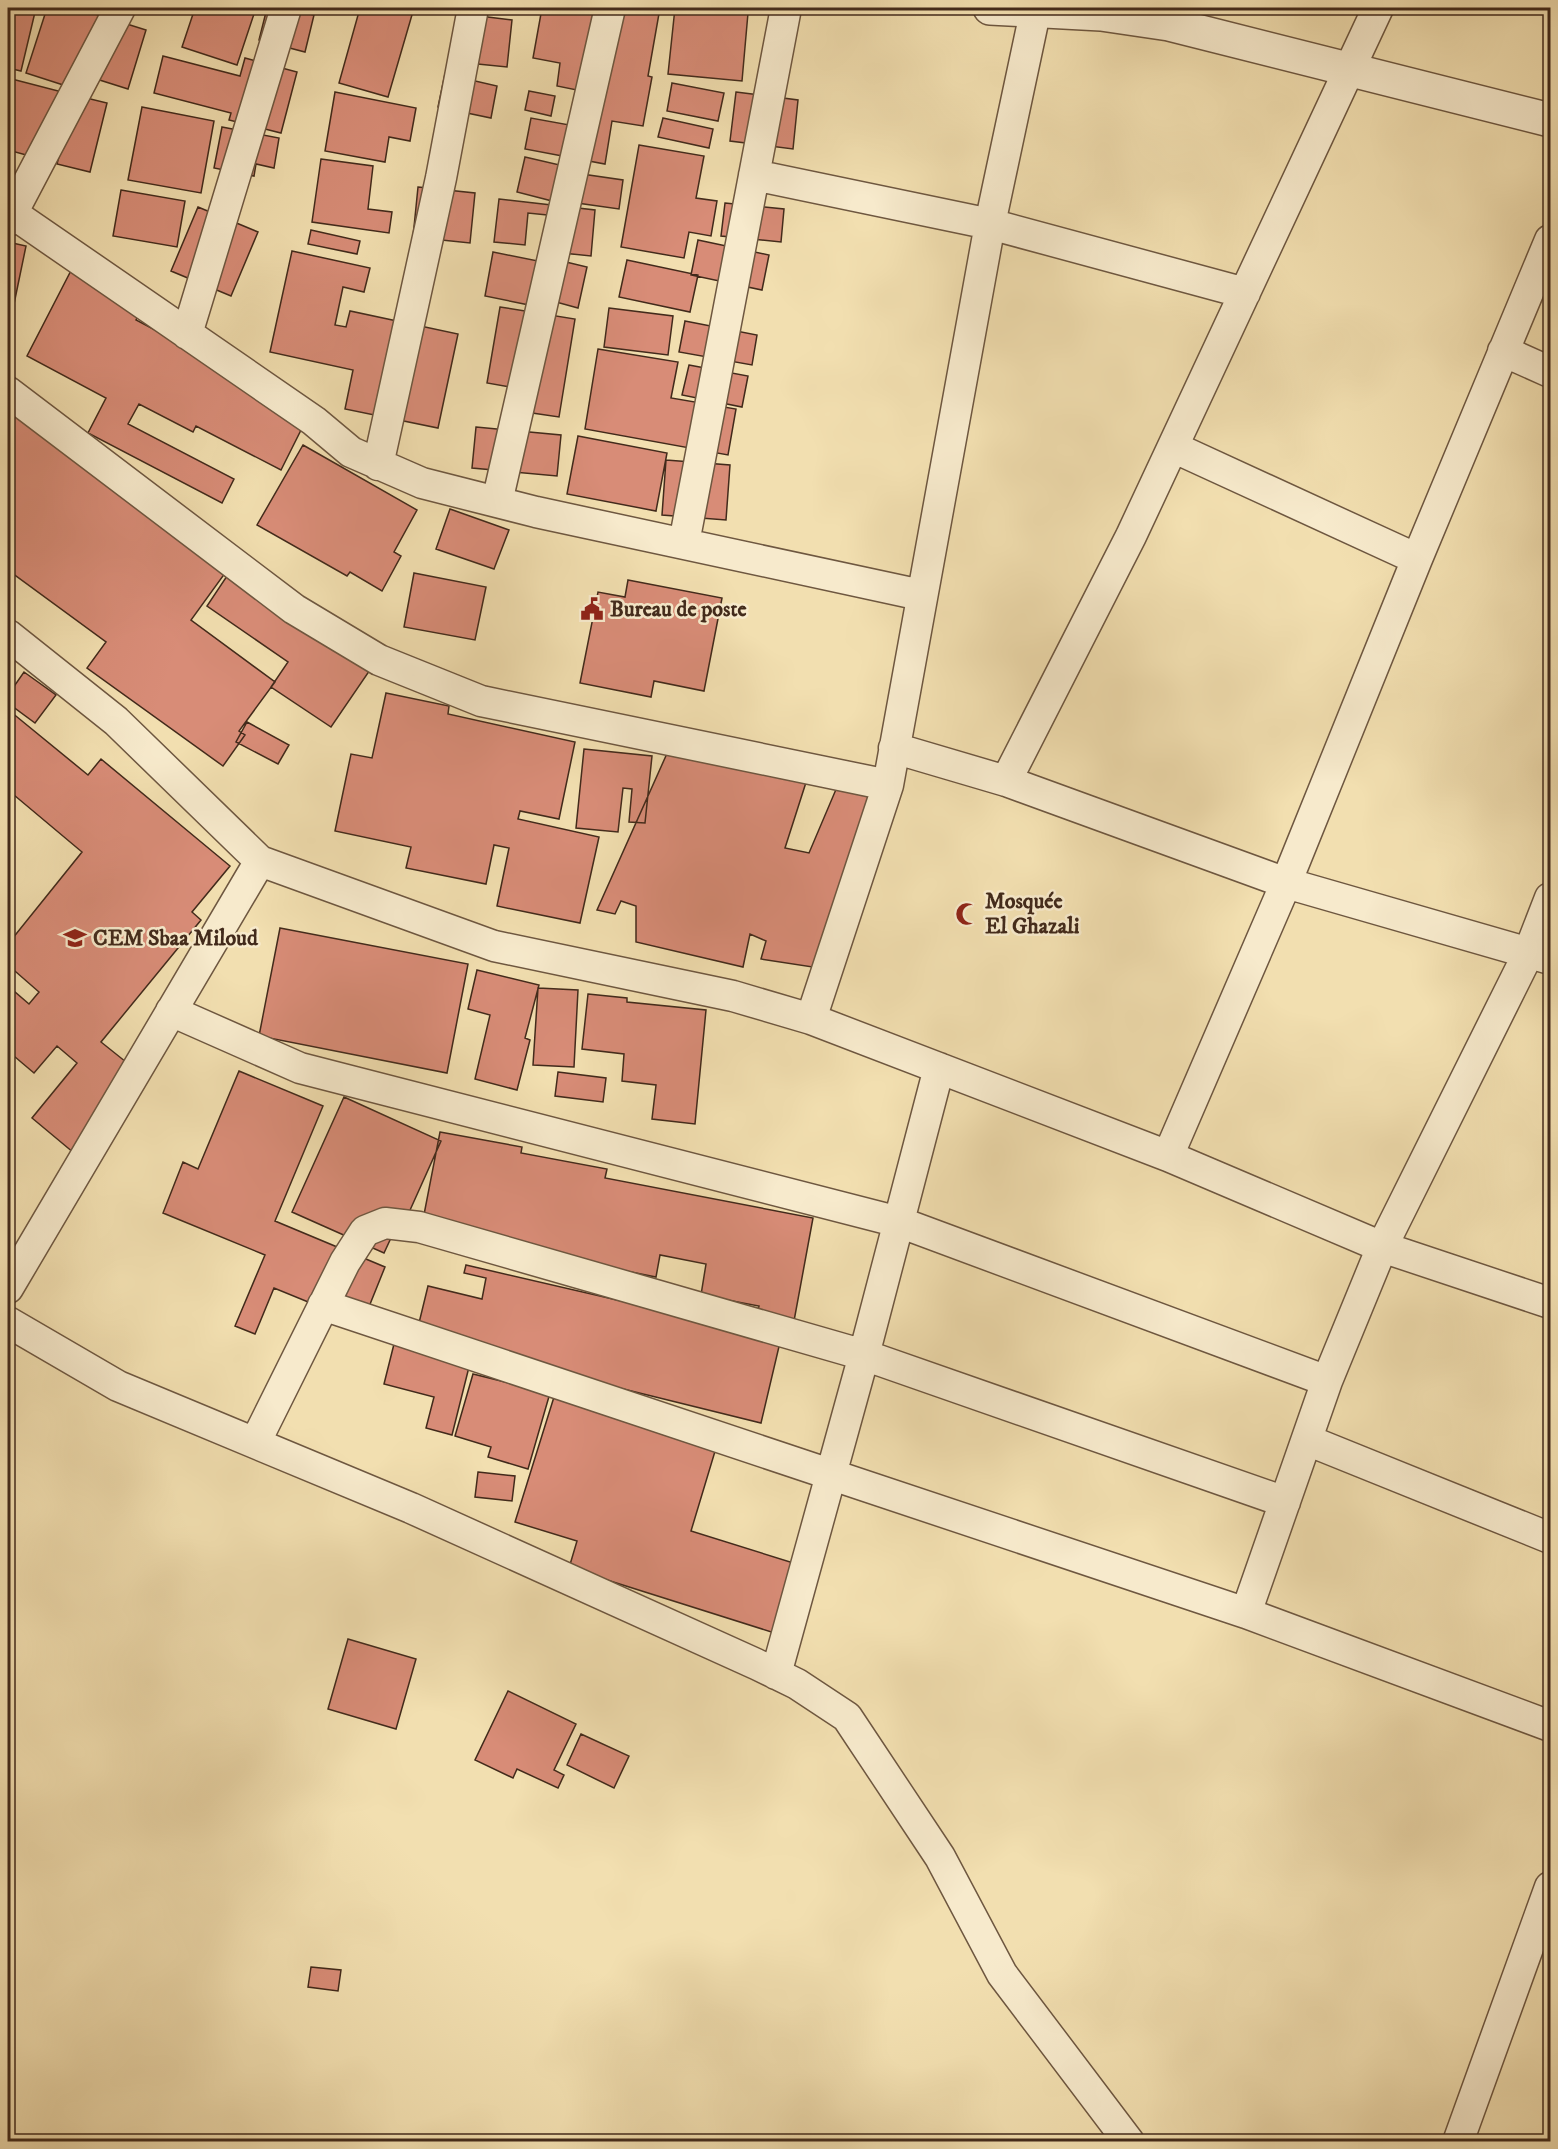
<svg xmlns="http://www.w3.org/2000/svg" width="1558" height="2149" font-family="'IM FELL DW Pica',serif">
<rect width="100%" height="100%" fill="#f2dfb0"/>
<filter id="stains"><feTurbulence type="fractalNoise" baseFrequency=".00333" numOctaves="4"/><feColorMatrix values="0 0 0 0 .2 0 0 0 0 .09 0 0 0 0 .02 0 0 0 .5 -.17"/></filter>
<radialGradient id="worn" r=".72"><stop offset=".6" stop-color="#630" stop-opacity="0"/><stop offset="1" stop-color="#630" stop-opacity=".3"/></radialGradient>
<path fill="#d88c77" stroke="#422a1b" stroke-width="1.5" d="M8,8H36L21,71L8,68Z
M47,8H76L146,30L128,89L90,77L85,92L26,73Z
M195,8H256L237,65L182,47Z
M267,8H285L314,15L305,52L259,40Z
M360,8H414L388,97L339,83Z
M461,8H511V12Z
M542,8H660L648,76L652,77L643,126L612,121L605,164L525,149L531,118L580,127L587,92L557,86L560,63L533,58Z
M675,8L748,13L742,81L668,74Z
M463,14L512,20L507,67L458,62Z
M163,56L240,76L245,58L297,72L281,133L229,120L231,113L154,93Z
M445,74L497,86L491,118L438,107Z
M8,78L66,93L48,161L8,150Z
M672,83L724,93L718,121L667,111Z
M529,91L555,96L551,116L525,110Z
M335,92L416,108L410,141L389,137L385,162L325,151Z
M736,92L798,100L793,149L730,141Z
M74,95L107,103L90,172L57,164Z
M142,107L214,121L201,193L128,180Z
M663,118L713,129L709,148L658,137Z
M222,127L279,138L274,168L256,164L254,176L214,168Z
M639,145L704,156L696,198L717,201L711,236L689,232L684,258L621,247Z
M525,157L564,166L556,202L517,192Z
M321,159L373,166L368,209L392,212L389,233L312,222Z
M568,172L623,180L619,209L563,201Z
M418,187L475,193L470,243L413,237Z
M121,190L185,201L177,247L113,236Z
M499,199L595,210L591,256L553,252L557,216L528,213L525,245L494,242Z
M725,203L784,209L781,242L721,236Z
M198,207L258,232L231,296L171,271Z
M311,230L360,241L357,254L308,244Z
M698,240L769,255L762,290L691,275Z
M8,242L26,246L14,304L8,302Z
M292,251L370,268L364,292L343,287L335,325L346,327L350,311L458,334L438,428L345,409L353,370L270,352Z
M493,252L553,264L544,308L485,296Z
M77,259L148,296L136,320L310,412L281,470L196,426L193,432L139,404L128,424L234,479L222,503L88,433L106,398L27,356Z
M627,260L698,275L690,312L619,297Z
M566,262L587,267L578,308L556,302Z
M500,307L575,319L559,417L512,410L515,388L487,383Z
M609,308L673,316L668,355L604,347Z
M685,321L757,335L752,365L679,352Z
M598,349L678,362L671,398L736,409L728,455L585,429Z
M689,365L748,376L742,407L682,395Z
M8,381L236,558L191,620L275,682L239,731L245,735L223,766L87,668L106,642L8,570Z
M476,427L561,435L557,476L472,468Z
M578,436L667,453L656,511L567,494Z
M303,445L417,510L394,552L401,556L382,591L350,572L347,576L257,525Z
M666,460L730,465L726,520L662,515Z
M450,509L509,530L494,569L436,549Z
M231,570L372,667L331,727L271,687L288,662L207,606Z
M414,573L486,587L475,640L404,627Z
M628,580L722,598L704,691L654,681L651,697L580,683L598,592L625,597Z
M24,672L56,695L35,723L8,703V695Z
M386,693L449,706L448,714L575,742L559,819L520,811L518,819L599,837L580,923L497,906L509,848L494,845L486,884L406,868L411,847L335,831L351,754L372,758Z
M11,712L88,775L101,759L230,866L192,912L201,920L101,1042L146,1078L80,1158L32,1118L77,1063L57,1046L34,1073L8,1051V986L29,1004L39,992L8,965V944L82,852L8,790V716Z
M247,722L289,745L278,764L236,742Z
M584,749L652,756L645,823L629,822L632,789L623,788L618,832L576,828Z
M669,749L809,773L785,848L809,853L837,787L876,796L819,968L761,959L766,941L750,934L743,967L636,942V906L621,901L615,914L597,910Z
M280,928L468,964L447,1073L259,1036Z
M477,970L539,985L525,1038L530,1040L517,1090L475,1079L490,1015L468,1009Z
M538,988L578,990L574,1067L533,1065Z
M588,994L627,998V1002L706,1010L695,1124L652,1119L656,1085L622,1081L624,1054L582,1049Z
M239,1071L323,1106L275,1221L385,1267L362,1324L274,1288L255,1334L235,1326L265,1255L163,1213L183,1162L198,1169Z
M558,1072L606,1078L603,1102L555,1096Z
M344,1097L441,1141L402,1228L397,1225L384,1253L292,1212Z
M440,1132L522,1147L521,1153L607,1169L605,1178L813,1218L794,1321L757,1313L759,1306L701,1295L706,1264L660,1255L656,1277L421,1230Z
M466,1265L781,1338L761,1423L470,1351L418,1327L428,1286L482,1299L486,1278L464,1273Z
M394,1344L470,1363L452,1435L426,1428L434,1397L384,1384Z
M473,1374L550,1393L528,1469L488,1457L491,1447L455,1436Z
M554,1397L716,1448L691,1531L803,1566L781,1635L569,1568L577,1541L515,1522Z
M478,1472L515,1476L512,1501L475,1497Z
M348,1639L416,1659L396,1729L328,1709Z
M508,1691L576,1724L554,1770L564,1775L558,1788L517,1769L513,1778L475,1760Z
M581,1734L629,1756L614,1788L567,1765Z
M311,1967L341,1970L338,1991L308,1987Z"/>
<g fill="none" stroke-linecap="round" stroke-linejoin="round">
<g stroke="#6e5740" stroke-width="33">
<path id="minor" d="M754,175L990,224L1245,293
M12,213L314,421L351,452L422,483L536,512L921,595
M8,221L120,8
M187,334L286,8
M1503,351L1550,372
M8,392L294,609L379,660L481,701L888,785
M1173,447L1417,559
M378,465L441,178L473,8
M497,502L610,8
M684,543L786,8
M8,635L116,721L260,861L494,946L733,996L811,1019L1168,1156L1382,1247L1550,1303
M894,748L1006,781L1286,883L1550,959
M1006,781L1131,536L1378,8
M1550,898L1529,952L1382,1247L1327,1381L1246,1613L1550,1726
M171,1011L300,1068L899,1222L1327,1381
M811,1019L888,785L990,224L1036,8
M1168,1156L1286,883L1417,559L1550,240
M8,1288L260,861
M323,1305L1246,1613
M8,1322L118,1386L411,1508L756,1664L797,1684L847,1717L940,1857L1002,1974L1129,2142
M1307,1440L1550,1538
M255,1443L345,1262L365,1231L385,1223L419,1227L864,1355L1285,1502
M776,1674L864,1355L939,1068
M1458,2142L1550,1887"/>
</g>
<g stroke="#6e5740" stroke-width="36">
<path id="tertiary" d="M990,8L1101,14L1169,24L1550,120"/>
</g>
<use href="#minor" stroke="#f7eacc" stroke-width="30"/>
<use href="#tertiary" stroke="#f7eacc" stroke-width="33"/>
</g>
<defs>
<g id="civic-bare" transform="scale(1.8)"><path d="M-.6-6.5H3V-4.5H.6V-3L4-1V1h2V6H-6V1h2V-1L-.6-3ZM-1.2 2.5V6h2.4V2.5Z" fill="#8f2418" stroke="#f7eacc" stroke-width="2.5" paint-order="stroke"/></g>
<g id="mosque-bare" transform="scale(1.8)"><path d="M3.5-4.9A6 6 0 1 0 3.5 4.9A5 5 0 1 1 3.5-4.9Z" fill="#8f2418" stroke="#f7eacc" stroke-width="2.5" paint-order="stroke"/></g>
<g id="school-bare" transform="scale(1.8)"><path d="M0-5L7-2L0 1L-7-2ZM-4 1L0 2.5L4 1V4Q0 6-4 4Z" fill="#8f2418" stroke="#f7eacc" stroke-width="2.5" paint-order="stroke"/></g>
</defs>
<g fill-rule="evenodd">
<use href="#civic-bare" x="592" y="609"/>
<use href="#mosque-bare" x="967" y="914"/>
<use href="#school-bare" x="75" y="938"/>
</g>
<g text-anchor="middle" dominant-baseline="central" stroke-width="5" stroke-linejoin="round" paint-order="stroke">
<g font-size="22" font-weight="bold" fill="#422a1b" stroke="#f7eacc" text-anchor="start">
<text x="610" y="609">Bureau de poste</text>
<text x="985" y="901">Mosquée<tspan x="985" dy="25">El Ghazali</tspan></text>
<text x="93" y="938">CEM Sbaa Miloud</text>
</g>
</g>
<rect width="1558" height="2149" fill="none" stroke="#f2dfb0" stroke-width="30"/>
<rect x="9" y="9" width="1540" height="2131" fill="none" stroke="#422a1b" stroke-width="3"/>
<rect x="15" y="15" width="1528" height="2119" fill="none" stroke="#422a1b" stroke-width="1.5"/>
<rect width="100%" height="100%" filter="url(#stains)"/>
<rect width="100%" height="100%" fill="url(#worn)"/>
</svg>
